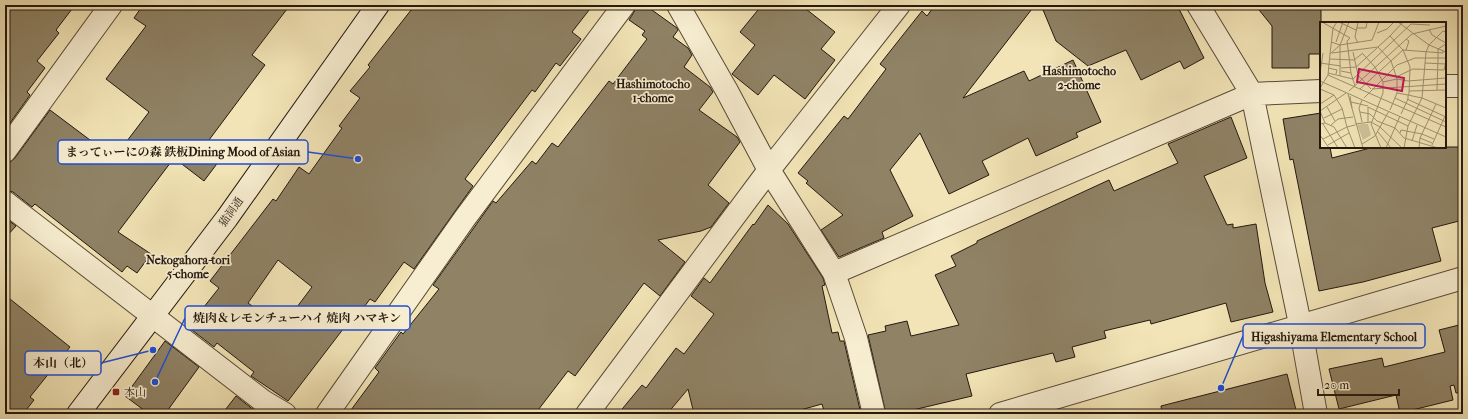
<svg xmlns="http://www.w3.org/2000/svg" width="1468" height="419" font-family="'IM FELL French Canon','Noto Serif JP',serif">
<rect width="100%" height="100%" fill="#f2e4b6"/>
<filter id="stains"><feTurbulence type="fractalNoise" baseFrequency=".005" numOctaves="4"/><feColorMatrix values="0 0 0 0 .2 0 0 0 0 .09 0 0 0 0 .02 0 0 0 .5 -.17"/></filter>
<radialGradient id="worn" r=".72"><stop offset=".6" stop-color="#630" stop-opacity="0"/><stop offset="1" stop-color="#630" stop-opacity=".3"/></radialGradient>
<path fill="#8f8265" stroke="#24180e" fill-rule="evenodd" d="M5,5H75L56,30L59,33L37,61L45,68L27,92L30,95L5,130Z
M143,5H290L252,55L265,65L209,140L220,148L217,153L222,157L204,181L174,158L118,232L151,254L137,273L127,266L122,272L35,204L32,207L13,192L5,190V163L10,162L15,158L50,110L114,158L149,112L106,79L146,26L134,18Z
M415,5H593L572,32L581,39L560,66L556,63L535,92L532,90L465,179L473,186L414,269L404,262L375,302L370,299L353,322L350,320L288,401L251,376L254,372L217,343L214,347L188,327L219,288L210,281L273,199L276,201L299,167L309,174L342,128L339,126L360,98L350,91L370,67L368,65ZM278,260L312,287L282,327L248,303Z
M636,5H645L677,28L678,30L673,37L688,48L692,55L684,67L710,87L713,92L699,110L737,137L740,142L708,185L729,203L711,227L701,231L658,240L685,262L660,296L644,283L575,376L568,371L535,414H348L379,372L375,368L401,332L403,334L439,289L433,285L493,201L496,203L532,161L536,164L552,143L558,147L609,81L613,84L647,39L642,35L645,31L629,20L634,12Z
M762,5H801L835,32L821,49L835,60L805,99L774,75L758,95L732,74L755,45L740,32Z
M935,5H1035L963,98L1024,71L1029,81L1073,60L1101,122L1076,133L1078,137L1036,156L1028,138L982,161L989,175L949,194L920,133L890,170L913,216L882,232L884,238L839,257L821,230L843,215L806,183L808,181L798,173L844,116L848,119L886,69L880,64L922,11L927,16Z
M1041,5H1088L1093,10L1102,5H1177L1204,58L1184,69L1180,61L1141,80L1126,50L1088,66L1056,41Z
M1255,5H1321V54H1309V68H1272V26Z
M1321,113V147H1330L1332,158L1374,147H1460V179H1463V220L1432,228L1441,261L1363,282L1319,291L1298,184L1293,159L1290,160L1283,119Z
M1231,117L1247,158L1204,176L1227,225L1233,224V228L1256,224L1265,283L1273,312L1231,322L1226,303L1151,324L1150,320L1104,331L1106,338L1072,347L1075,357L1056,362L1053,353L966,374L972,396L896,414H886L868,335L886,331L885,326L907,321L911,336L959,325L935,275L956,266L951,256L977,243V241L1109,180L1114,191L1178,163L1168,144Z
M768,205L788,224L823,278L825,285L822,286L832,333L838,332L840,341H844L861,414H825L822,404L786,414H694L688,389L667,414H618L642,385L646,388L676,348L684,354L714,314L691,296L704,278L710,283L753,224L754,225Z
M5,218L16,226L5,238Z
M5,295L70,347L30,397L34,400L23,414H5Z
M1463,324V392L1456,393L1454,385L1450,386L1453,400L1400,413L1396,395L1339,409L1329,369L1382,358L1384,367L1445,352L1439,330Z
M165,341L199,367L165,414H149L125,396Z
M1287,374L1297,414H1162L1161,406Z
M236,396L255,411L260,414H222Z"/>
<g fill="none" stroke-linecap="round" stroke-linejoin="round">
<g stroke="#584b38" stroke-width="24">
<path id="street" d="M678,5L727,91L769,170L834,273L856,338L874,414
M1198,5L1252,94L1300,324L1316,414
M1445,86H1463
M5,151L111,5
M5,202L263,401L285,414
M834,273L1252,94L1321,91
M327,414L465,218L624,5
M587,414L769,170L899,5
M1000,414L1463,278"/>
</g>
<g stroke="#24180e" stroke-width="24">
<path id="secondary" d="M78,414L227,218L378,5"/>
</g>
<use href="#street" stroke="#f7edd0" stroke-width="22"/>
<use href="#secondary" stroke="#f7edd0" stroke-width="22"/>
</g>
<rect fill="#8f2418" stroke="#f7edd0" stroke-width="1.5" x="112" y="388" width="8" height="8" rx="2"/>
<g text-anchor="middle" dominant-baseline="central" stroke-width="3.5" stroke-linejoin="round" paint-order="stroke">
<g font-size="11" fill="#24180e" stroke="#f7edd0">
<text transform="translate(231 212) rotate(-54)">猫洞通</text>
</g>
<g font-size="11" fill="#24180e" stroke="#f7edd0" text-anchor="start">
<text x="124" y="392">本山</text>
</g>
<g font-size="12" font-weight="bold" fill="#24180e" stroke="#f7edd0">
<text x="1079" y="71">Hashimotocho<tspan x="1079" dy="14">2-chome</tspan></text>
<text x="653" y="84">Hashimotocho<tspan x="653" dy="14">1-chome</tspan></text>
<text x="188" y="260">Nekogahora-tori<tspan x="188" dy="14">5-chome</tspan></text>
</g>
</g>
<g transform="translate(1320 22)">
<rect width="126" height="126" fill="#f2e4b6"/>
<path d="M42,102H48L51,113L43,118L37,103Z" fill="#cfc199"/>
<path fill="none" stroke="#a09273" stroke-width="1" d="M2,0L30,16L27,19L31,51M19,0L36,8M38,0L35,15L38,21M78,0L109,23L106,30L102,76L126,86M37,6H46L47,0M109,7L112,13L126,21M126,10L123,9L109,23L126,30M57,11L67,7L74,0M70,14L83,0M11,20L20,23V54M16,20L23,0M126,22L118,27V36H126M20,23L52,18L59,0M86,28L89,19L86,17M33,30L38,53L51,67M12,31L58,25M10,32L13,6L17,0M43,32L55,45M10,37L34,38L43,31M0,41L21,44M105,41L126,42M55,45L63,60V71L51,102L61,126M8,46L17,48L16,52M21,46L36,45L57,26M21,49L31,51L35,64M0,51L3,31M8,51L33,57L91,2L110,3M8,53L126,105M76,55L93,47L124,48L126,40M0,59L126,115M63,60L77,57L88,59L126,56M0,66L8,53L10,32L20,23L29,0M0,67L14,73L22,86L27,105L3,117M40,67L83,28L123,31V29M52,67L126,62M29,69L92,12L126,4M89,69L126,68M28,72L43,126M30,74L32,86M44,76L77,43L95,36H118L117,68M75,76L126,100M87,77L126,95M31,80L48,84M0,82L14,73M7,85L15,99M48,85L88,104M48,85V100M70,88L77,71M0,89L26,71M0,89L5,101L0,102M40,90L50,92L57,99L75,106L84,116L118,126M81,92L88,77V73L89,72L90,45L83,28L70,14L58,25L71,39L77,57V71L88,73L102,76L88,104L84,126M4,96L22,87M42,100L39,86L42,78M5,101L14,105L27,126M3,102L18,126M35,102L51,100L60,105L82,126M11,103L18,97L33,95M35,103L27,105L35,126M58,110L71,126M80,111L81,108L102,112L114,117M0,113L9,126M100,116L112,121M92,119L97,103M42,122L55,114L69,89M8,123L29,111M112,123L125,94M66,126L80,94M99,126L100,116L116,82"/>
<path fill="#c2185b" fill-opacity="0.15" stroke="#c2185b" stroke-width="2" d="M39,47L84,56L82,69L37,60Z"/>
<rect width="126" height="126" fill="none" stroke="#24180e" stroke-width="2"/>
</g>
<path fill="none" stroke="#1d4ed8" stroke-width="1.5" d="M358 159L308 152M155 382L185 318M1221 388L1243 336M153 350L101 363"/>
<g fill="#1d4ed8" stroke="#f7edd0" stroke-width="1.5">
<circle cx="358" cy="159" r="4"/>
<circle cx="155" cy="382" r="4"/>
<circle cx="1221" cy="388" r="4"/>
<circle cx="153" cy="350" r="4"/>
</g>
<g fill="#f7edd0" stroke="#1d4ed8" stroke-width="1.5">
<rect x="58" y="140" width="250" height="24" rx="4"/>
<rect x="185" y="306" width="225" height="24" rx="4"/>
<rect x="1243" y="324" width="182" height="24" rx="4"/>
<rect x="25" y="351" width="76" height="24" rx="4"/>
</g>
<g font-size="12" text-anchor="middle" font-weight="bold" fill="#24180e">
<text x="183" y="156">まってぃーにの森 鉄板Dining Mood of Asian</text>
<text x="297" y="322">焼肉＆レモンチューハイ 焼肉 ハマキン</text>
<text x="1334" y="341">Higashiyama Elementary School</text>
<text x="63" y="367">本山（北）</text>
</g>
<rect width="1468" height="419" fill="none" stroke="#f2e4b6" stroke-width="20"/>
<rect x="6" y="6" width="1456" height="407" fill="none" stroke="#24180e" stroke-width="2"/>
<rect x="10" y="10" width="1448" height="399" fill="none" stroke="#24180e"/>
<path d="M1318 389v6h81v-6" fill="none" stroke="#24180e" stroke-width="2"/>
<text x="1324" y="389" font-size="12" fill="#24180e" stroke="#f7edd0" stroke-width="3" paint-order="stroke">20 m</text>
<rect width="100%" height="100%" filter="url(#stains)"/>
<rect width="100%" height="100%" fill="url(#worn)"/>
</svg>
